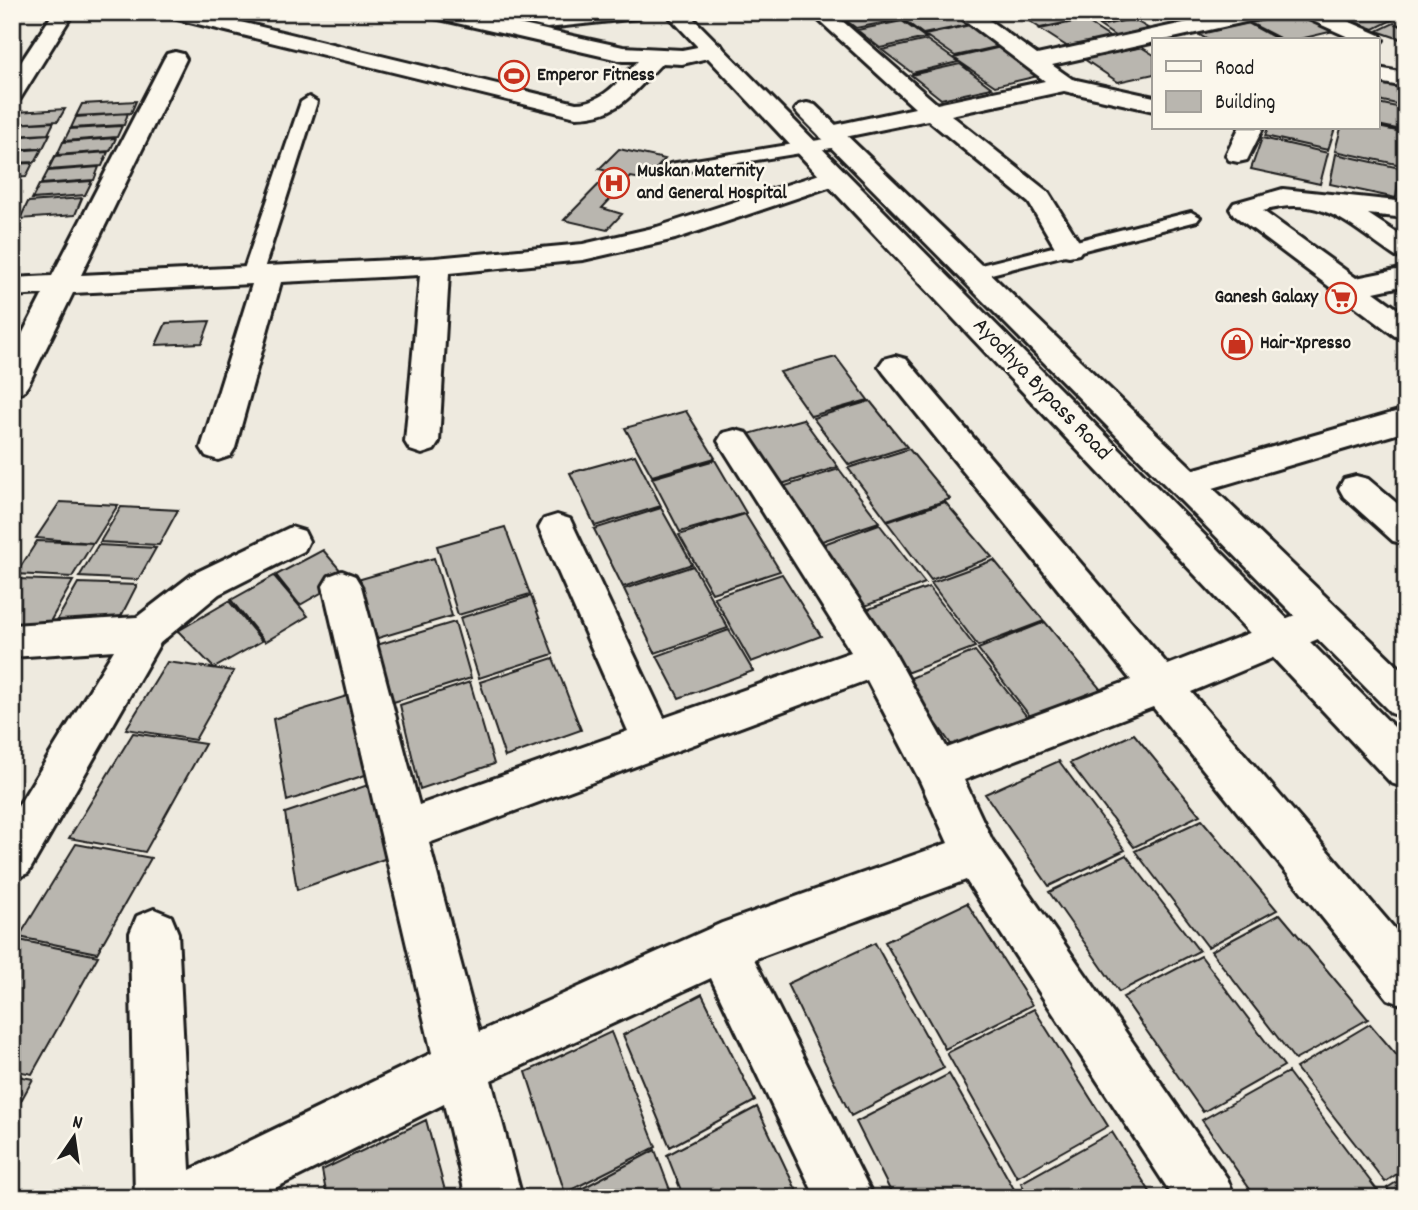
<svg xmlns="http://www.w3.org/2000/svg" width="1418" height="1210" font-family="Dekko,sans-serif">
<rect width="100%" height="100%" fill="#eeeadf"/>
<filter id="ink" filterUnits="userSpaceOnUse"><feTurbulence type="fractalNoise" baseFrequency=".0143" numOctaves="2"/><feDisplacementMap in="SourceGraphic" scale="14" xChannelSelector="R" yChannelSelector="G"/><feConvolveMatrix kernelMatrix="1 2 1 2 8 2 1 2 1" color-interpolation-filters="sRGB"/></filter>
<g filter="url(#ink)">
<path fill="#b9b6af" stroke="#1c1c1c" stroke-width="2" d="M835,12H892L902,19L856,28Z
M894,12H938L903,19Z
M942,12H950L968,25L923,34L904,20Z
M1015,12H1071L1083,19L1040,28Z
M1077,12H1121L1131,18L1099,25Z
M1302,12L1338,30L1296,40H1283L1250,23Z
M1328,12H1374L1394,19L1374,29Z
M1132,19L1155,32L1121,40L1100,26Z
M1083,20L1111,38L1068,47L1040,29Z
M902,21L926,38L880,48L857,30Z
M1248,23L1279,40H1208L1198,34Z
M1394,23L1406,28V41L1377,31Z
M970,25L1001,46L955,56L925,35Z
M927,40L958,62L912,73L882,50Z
M1001,47L1042,75L995,86L954,58Z
M1141,47L1154,55V74L1118,82L1084,59Z
M960,64L992,88L941,99L911,75Z
M1378,80L1406,86V106L1378,100Z
M136,101L131,113L76,116L82,104Z
M1378,103L1406,109V131L1378,125Z
M65,109L58,121L12,124L16,112Z
M128,113L124,125L71,128L76,117Z
M54,122L48,134L12,136V124Z
M122,126L117,137L64,141L70,129Z
M1378,127L1406,133V166L1335,151L1341,128Z
M1268,128H1335L1328,150L1265,136Z
M50,134L43,148L12,150V137Z
M116,138L110,151L57,155L63,142Z
M1262,138L1328,153L1320,184L1251,169Z
M42,149L35,162L12,163V151Z
M619,149L665,159L646,180L631,177L602,208L622,214L607,230L564,220L611,172L599,169Z
M108,152L102,166L48,170L55,156Z
M1336,154L1400,168L1396,198L1330,184Z
M33,163L26,177L12,178V164Z
M99,167L94,180L41,184L48,171Z
M92,181L85,195L32,199L39,185Z
M82,198L75,215L20,219L28,202Z
M210,321L202,343L156,345L166,323Z
M836,357L868,400L811,416L780,372Z
M870,401L907,447L849,465L813,418Z
M686,411L715,458L652,476L625,428Z
M803,419L838,467L778,485L745,435Z
M909,449L950,499L887,520L848,468Z
M635,455L661,506L595,526L570,473Z
M715,460L746,513L680,532L652,478Z
M839,469L879,522L816,543L779,488Z
M60,502L118,505L94,543L36,538Z
M945,502L992,557L931,580L887,522Z
M121,507L178,510L159,545L100,542Z
M661,508L692,564L623,587L594,529Z
M745,514L780,571L712,593L679,535Z
M879,524L925,583L865,606L821,545Z
M505,527L530,594L458,615L437,546Z
M37,541L93,543L72,577L16,574Z
M98,545L156,548L138,580L79,577Z
M323,550L347,578L300,605L276,575Z
M434,558L452,616L368,641L354,581Z
M994,560L1044,621L978,646L931,583Z
M693,566L728,628L655,653L624,589Z
M782,574L821,636L751,662L714,597Z
M274,576L308,616L265,642L231,600Z
M16,579L73,581L47,627L12,626V584Z
M78,583L137,585L114,630L53,627Z
M929,587L975,647L906,673L863,611Z
M531,596L553,654L479,678L460,618Z
M229,601L262,641L214,668L178,631Z
M455,622L471,678L384,705L370,647Z
M1045,622L1102,691L1033,720L978,649Z
M729,630L753,671L679,698L657,656Z
M975,651L1028,718L955,750L906,680Z
M553,658L581,730L505,757L480,682Z
M167,662L234,671L195,740L126,729Z
M470,682L494,764L420,789L400,705Z
M350,695L368,774L287,801L273,719Z
M133,733L205,744L145,852L69,838Z
M1134,734L1200,815L1134,847L1070,763Z
M1059,761L1125,850L1049,886L985,794Z
M371,784L387,858L297,890L285,813Z
M1202,820L1277,910L1208,947L1135,851Z
M76,844L151,858L97,953L19,937Z
M1126,855L1199,951L1119,992L1049,892Z
M967,903L1032,1005L945,1049L885,942Z
M1280,914L1368,1019L1295,1060L1211,951Z
M19,940L98,956L32,1074L12,1070V951Z
M875,943L944,1068L851,1116L787,984Z
M1201,956L1284,1066L1203,1112L1123,997Z
M702,994L755,1101L670,1147L623,1035Z
M1034,1009L1108,1126L1017,1177L947,1053Z
M1370,1024L1406,1066V1168L1385,1182L1296,1068Z
M611,1032L656,1147L565,1193L526,1072Z
M1288,1072L1383,1198H1256L1202,1120Z
M949,1074L1019,1198H894L856,1122Z
M12,1075L33,1079L12,1117Z
M757,1107L800,1198H684L667,1155Z
M426,1120L447,1198H327L322,1170Z
M1112,1132L1154,1198H1029L1021,1183Z
M655,1150L673,1198H564Z
M1406,1176V1198H1394L1387,1188Z"/>
<g fill="none" stroke-linecap="round" stroke-linejoin="round">
<g stroke="#1c1c1c" stroke-width="6">
<path id="service" d="M309,97L317,102L262,275L259,279H245L242,275L301,102Z
M838,137L846,142L844,146L670,174L661,169L670,164Z
M1191,212L1200,217L1197,221L972,279L962,273L965,269Z"/>
</g>
<g stroke="#1c1c1c" stroke-width="6">
<path id="minor" d="M54,12H74L20,99L12,101V76Z
M162,12H199L576,103C604,103 619,80 638,61H623L435,18L425,12H464L623,47L682,50L713,44L721,45L724,50L721,55L682,64L662,63C633,92 620,117 576,117L165,16Z
M579,12H648L638,18L547,28L526,23L523,19L526,15Z
M810,12H832L937,104L1045,81L954,12H978L1037,55L1234,12H1273L1263,18L1052,65L1072,79L1154,97V111L1064,91L951,115L1048,192L1083,248L1079,254L1069,256L1059,254L1029,203L928,120L830,140L821,138L818,133L821,128L915,108Z
M1299,12H1327L1380,35L1383,40L1378,45V40H1355L1302,16Z
M175,52L183,54L186,59L81,275L435,258L583,244L657,227L826,172L835,169L844,172L848,177L844,182L675,239L583,260L449,273L439,442L434,450L422,454L410,450L405,442L420,275L281,282L235,448L230,456L218,460L206,456L201,448L252,284L73,293L28,385L23,392L12,395V354L43,294L12,296V278L52,276L164,59L167,54Z
M1378,68L1406,73V87L1378,82Z
M1239,128H1263L1247,160L1238,162L1229,160L1226,155Z
M1283,189L1406,202V218L1368,214L1406,239V259L1396,257C1350,226 1322,193 1263,211L1356,278L1406,268V285L1374,292L1406,315V338L1395,336L1234,215L1230,209L1234,203Z
M895,356L906,359L1168,665L1323,604L1337,609L1342,620L1337,631L1191,692L1406,942V1006L1388,999L1153,707L964,780L992,840L1227,1178L1235,1198H1174L966,880L754,959L874,1198H816L711,978L491,1080L522,1198H466L444,1104L255,1198H135L130,933L137,916L154,909L171,916L178,933L190,1170L432,1053L323,586L329,576L342,571L355,576L361,586L419,805L628,731L539,528L544,519L557,515L570,519L664,718L851,652L718,441L723,433L735,430L747,433L891,647L947,748L1131,680L884,373L879,366L884,359ZM867,680L920,781L948,843L722,923L479,1032L429,843Z
M1406,409V431L1186,496L1174,493L1169,484L1174,475Z
M1356,476L1368,479L1406,511V544L1393,541L1344,497L1339,488L1344,479Z
M291,527L304,531L309,541L304,551L219,594L160,643L28,873L12,880V816L114,650L12,657V625L137,617L193,574Z"/>
</g>
<g stroke="#1c1c1c" stroke-width="6">
<path id="primary" d="M665,12H687L1406,739V788L1391,783Z
M807,103L815,105L1406,674V718L1391,713L799,115L795,110L799,105Z"/>
</g>
<use href="#service" fill="#fbf7ec" fill-rule="evenodd"/>
<use href="#minor" fill="#fbf7ec" fill-rule="evenodd"/>
<use href="#primary" fill="#fbf7ec" fill-rule="evenodd"/>
</g>
</g>
<defs>
<g id="stadium-ring" transform="scale(1.575)"><circle r="9.5" fill="#fbf7ec" stroke="#c8321e" stroke-width="1.5"/><path d="M0-5a6.5 5 0 1 0 0 10a6.5 5 0 1 0 0-10ZM-3.5-1.8h7v3.6h-7Z" fill="#c8321e"/></g>
<g id="hospital-ring" transform="scale(1.575)"><circle r="9.5" fill="#fbf7ec" stroke="#c8321e" stroke-width="1.5"/><path d="M-5-5h3v3.5h4V-5h3V5h-3V1.5h-4V5h-3Z" fill="#c8321e"/></g>
<g id="supermarket-ring" transform="scale(1.575)"><circle r="9.5" fill="#fbf7ec" stroke="#c8321e" stroke-width="1.5"/><path d="M-6-5.5h2.5l.6 2H6L4.5 2H-2.5L-4.4-4H-6ZM-1.5 3.2a1.3 1.3 0 1 0 .1 0ZM3 3.2a1.3 1.3 0 1 0 .1 0Z" fill="#c8321e"/></g>
<g id="shop-ring" transform="scale(1.575)"><circle r="9.5" fill="#fbf7ec" stroke="#c8321e" stroke-width="1.5"/><path d="M-5-2.5h2.3a2.7 3.5 0 0 1 5.4 0H5L5.5 6h-11ZM-1.5-2.5h3a1.5 2.3 0 0 0-3 0Z" fill="#c8321e"/></g>
</defs>
<g fill-rule="evenodd">
<use href="#stadium-ring" x="514" y="76"/>
<use href="#hospital-ring" x="614" y="183"/>
<use href="#supermarket-ring" x="1341" y="298"/>
<use href="#shop-ring" x="1237" y="344"/>
</g>
<g text-anchor="middle" dominant-baseline="central" stroke-width="5" stroke-linejoin="round" paint-order="stroke">
<g font-size="19" font-weight="bold" fill="#1c1c1c" stroke="#fbf7ec" text-anchor="start">
<text x="537" y="76">Emperor Fitness</text>
<text x="637" y="172">Muskan Maternity<tspan x="637" dy="22">and General Hospital</tspan></text>
<text x="1318" y="298" text-anchor="end">Ganesh Galaxy</text>
<text x="1260" y="344">Hair-Xpresso</text>
</g>
<g font-size="23" fill="#1c1c1c" stroke="#fbf7ec">
<text transform="translate(1041 390) rotate(46)">Ayodhya Bypass Road</text>
</g>
</g>
<rect width="1418" height="1210" fill="none" stroke="#fbf7ec" stroke-width="42"/>
<rect x="21" y="21" width="1376" height="1168" fill="none" stroke="#1c1c1c" stroke-width="2.5" filter="url(#ink)"/>
<rect x="1152" y="38" width="228" height="91" fill="#fbf7ec" stroke="#a29f99" stroke-width="2"/>
<rect x="1166" y="61" width="35" height="10" fill="#fbf7ec" stroke="#a29f99" stroke-width="2"/>
<text x="1215" y="74" font-size="21" fill="#1c1c1c">Road</text>
<rect x="1166" y="91" width="35" height="21" fill="#b9b6af" stroke="#a29f99" stroke-width="2"/>
<text x="1215" y="108" font-size="21" fill="#1c1c1c">Building</text>
<g transform="translate(74 1137) rotate(13)" stroke="#fbf7ec" stroke-width="5" paint-order="stroke">
<path d="M0-5L12 26L0 18L-12 26Z" fill="#1c1c1c"/>
<text y="-10" font-size="19" font-weight="bold" text-anchor="middle" fill="#1c1c1c">N</text>
</g>
</svg>
